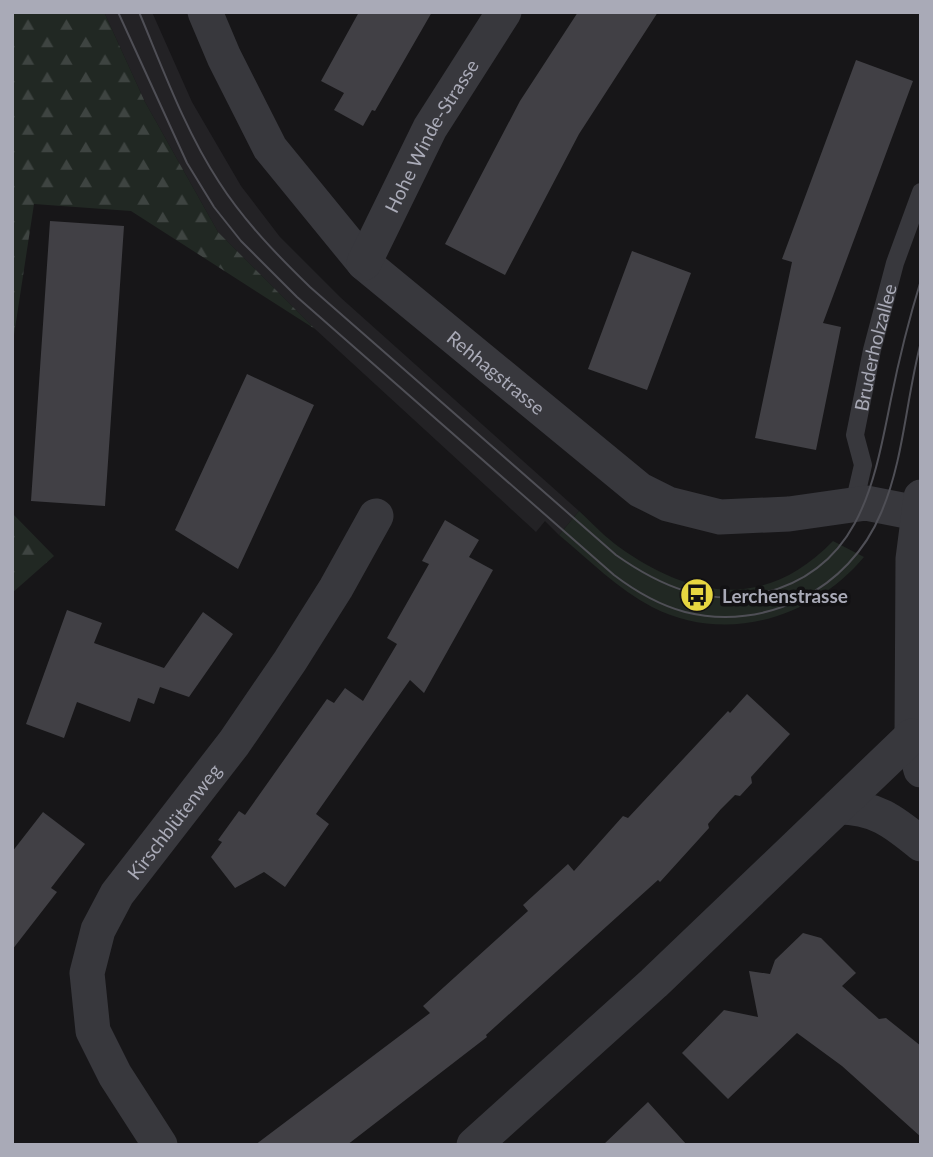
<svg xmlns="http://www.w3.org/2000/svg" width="933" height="1157" font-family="Lato,sans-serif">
<defs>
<pattern id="forest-firs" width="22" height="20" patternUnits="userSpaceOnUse" patternTransform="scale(1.75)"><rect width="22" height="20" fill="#212823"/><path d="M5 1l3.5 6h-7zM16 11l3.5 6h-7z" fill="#3e4441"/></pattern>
</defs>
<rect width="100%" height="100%" fill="#171618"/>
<path fill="#232225" d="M104,12H152L192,102L241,186L280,237L340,297L579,511L559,535L545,521L536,532L315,329L218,232L145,102Z"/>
<path fill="#212823" d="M579,511C592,523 605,537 619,547C693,600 766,610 833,541L864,557C813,618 726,645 652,607C618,589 589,560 559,535Z"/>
<path fill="url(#forest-firs)" d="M12,12H104L145,102L218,232L315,329L131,211L34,204L12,348Z
M12,513L54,556L12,593Z"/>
<path fill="#414045" d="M359,12H432L375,111L372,110L363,126L334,110L344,93L321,81Z
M578,12H658L579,134L505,275L445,244L520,101Z
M856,60L913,81L823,323L841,327L816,450L755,438L792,262L782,259Z
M50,221L124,226L105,506L31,501Z
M632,251L691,273L647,390L588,369Z
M247,374L314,405L238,569L175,530Z
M445,520L479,540L469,557L493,570L424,693L410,680L316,814L329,824L285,887L264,872L235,888L211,857L222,842L218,840L239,811L245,815L327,699L334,703L345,688L363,701L397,644L387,638L429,564L422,561Z
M67,610L102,623L94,643L164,668L203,612L233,634L189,697L160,687L154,704L138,698L130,722L77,702L64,738L26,724Z
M747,694L790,734L751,777L752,783L740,796L735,795L721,809L708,824L709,828L660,882L658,880L486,1035L487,1037L347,1145H255L430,1013L423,1006L528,911L523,905L568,864L574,871L623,816L628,818L728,711L730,713Z
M43,812L85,844L51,888L57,892L12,950V852Z
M803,933L821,938L856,973L842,986L879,1019L886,1018L921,1046V1137L842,1066L797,1033L728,1099L682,1053L724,1010L758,1017L749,971L770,974L775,960Z
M648,1102L687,1145H603Z"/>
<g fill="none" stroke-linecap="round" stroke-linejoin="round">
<path stroke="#38383d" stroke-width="18" id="s1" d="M854,504L863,465L855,435L872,350L895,263L921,192"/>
<g stroke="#38383d" stroke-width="35">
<path id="s2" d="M205,12L224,57L270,148L364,263L640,490L668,504L720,517L789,514L866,503L917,513"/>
<path id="s3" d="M364,263L430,128L504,12"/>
<path d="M921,497L913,559L912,736L921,770"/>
<path d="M838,807C875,807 893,821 921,844"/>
<path id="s4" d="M160,1145L115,1075L93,1031L87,973L98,930L117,894L234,743L290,661L336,588L376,516"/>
<path d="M474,1145L654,983L912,736"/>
</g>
<path stroke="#4f4f56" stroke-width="2" d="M118,12L187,163L214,207L241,241L297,297L614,575C635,591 659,605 685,612C765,632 849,590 881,513C904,460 906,398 921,342
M139,12C163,69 185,130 219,182C244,221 277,255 310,287L616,555C660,586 706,606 760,594C860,571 874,484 891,399C899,359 909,319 921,280"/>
</g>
<defs>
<g id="bus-disc" transform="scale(1.75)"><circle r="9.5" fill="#e6d641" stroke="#121113"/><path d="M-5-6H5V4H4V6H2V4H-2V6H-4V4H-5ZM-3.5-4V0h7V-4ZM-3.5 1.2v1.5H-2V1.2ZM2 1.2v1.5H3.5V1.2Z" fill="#111"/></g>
</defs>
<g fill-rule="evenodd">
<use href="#bus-disc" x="697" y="595"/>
</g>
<g text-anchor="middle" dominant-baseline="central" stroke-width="7" stroke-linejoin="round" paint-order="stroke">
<g font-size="19" fill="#a9aab7" stroke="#121113">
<text stroke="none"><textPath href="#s3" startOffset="144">Hohe Winde-Strasse</textPath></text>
<text stroke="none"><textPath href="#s1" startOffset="161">Bruderholzallee</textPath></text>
<text stroke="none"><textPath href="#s2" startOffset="471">Rehhagstrasse</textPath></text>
<text stroke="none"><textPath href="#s4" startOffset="368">Kirschblütenweg</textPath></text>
</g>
<g font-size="19" font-weight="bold" fill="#a9aab7" stroke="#121113" text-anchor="start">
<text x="722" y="595">Lerchenstrasse</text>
</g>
</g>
<rect width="933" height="1157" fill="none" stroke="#a9aab7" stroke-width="28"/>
</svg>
